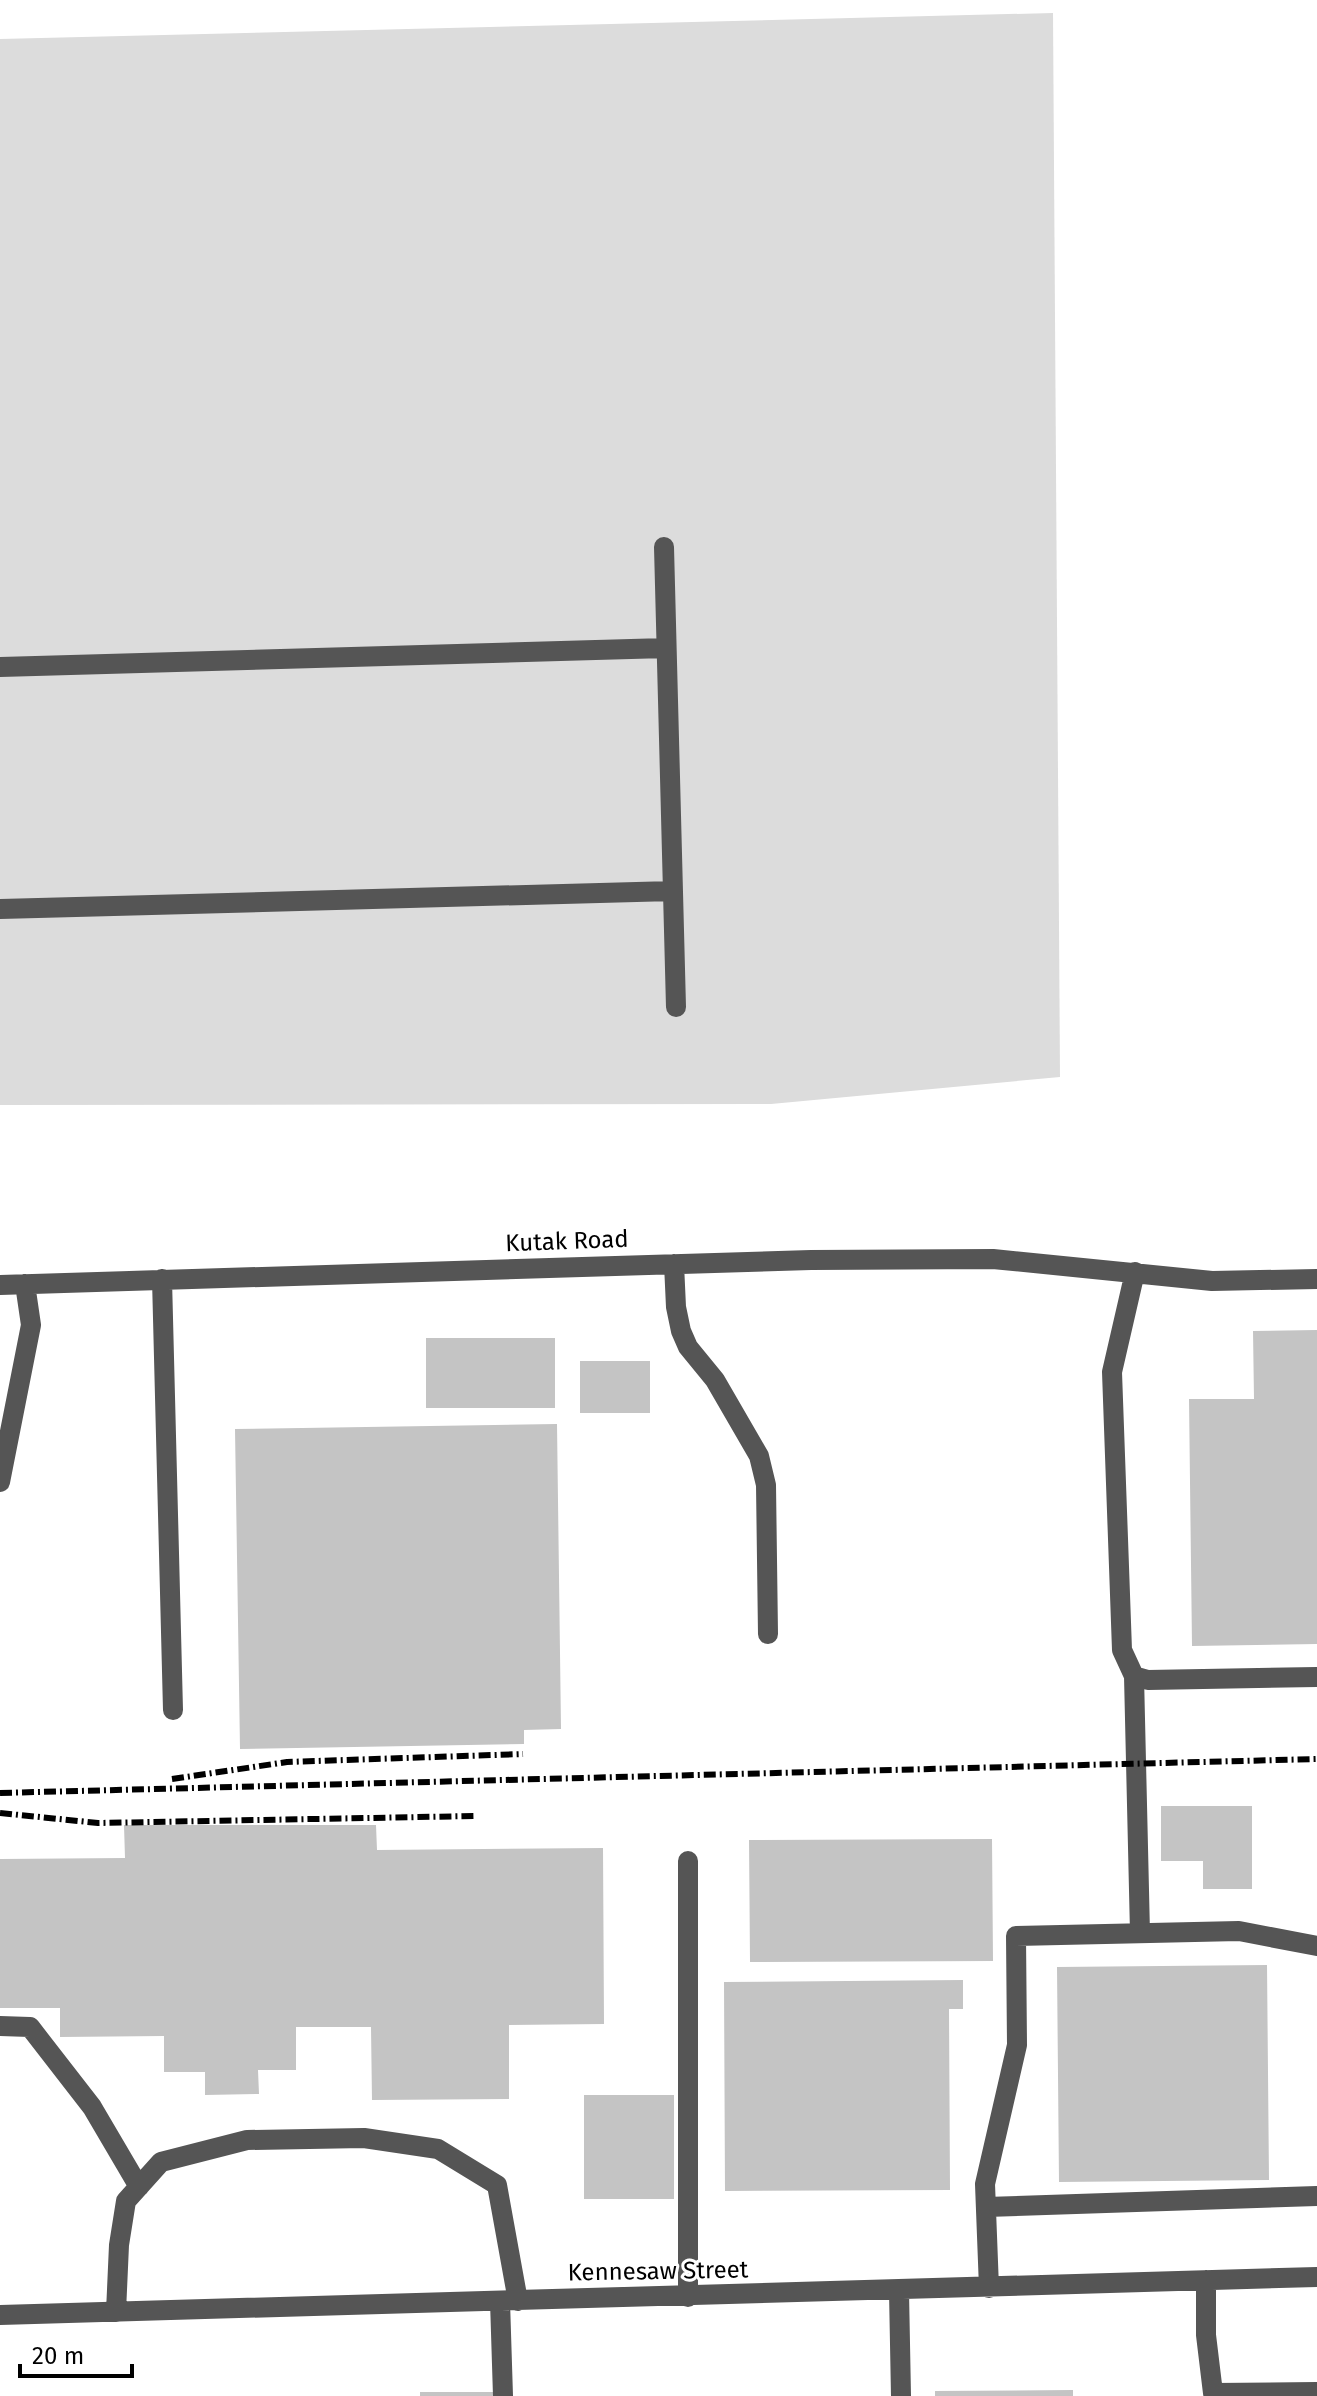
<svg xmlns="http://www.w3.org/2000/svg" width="1317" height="2396" font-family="'Fira Sans',sans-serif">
<rect width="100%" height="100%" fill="#fff"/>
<path fill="#dcdcdc" d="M1053,13L1060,1077L771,1104L0,1105V39Z"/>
<path fill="#c4c4c4" d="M1317,1330V1644L1192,1646L1189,1399H1254L1253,1331Z
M426,1338H555V1408H426Z
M580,1361H650V1413H580Z
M557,1424L561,1729L524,1730V1744L240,1749L235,1429Z
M1161,1806H1252V1889H1203V1861H1161Z
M124,1825H376L377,1850L603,1848L604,2024L509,2025V2099L372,2100L371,2027H296V2070H258L259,2094L205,2095V2072H164V2036L60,2037V2008H0V1859L125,1858Z
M992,1839L993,1961L750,1962L749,1840Z
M1267,1965L1269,2180L1059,2182L1057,1967Z
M963,1980V2009H949L950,2190L725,2191L724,1982Z
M584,2095H674V2199H584Z
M1073,2390V2396H935V2391Z
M420,2392H494V2396H420Z"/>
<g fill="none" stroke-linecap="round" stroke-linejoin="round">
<path stroke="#555" stroke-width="20" d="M664,547L676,1007
M0,667L666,648
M0,909L673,891
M674,1264L676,1307L681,1331L688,1347L715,1380L759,1456L766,1485L768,1634
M1135,1272L1112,1372L1122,1650L1134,1676L1148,1680L1317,1677
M162,1279L173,1710
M0,1285L811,1260L993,1259L1212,1281L1317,1279
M0,1482L31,1325L25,1284
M1134,1676L1140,1933
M688,1861V2297
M0,2026L30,2027L92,2107L139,2187
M986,2207L1317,2196
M1206,2280V2335L1213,2393L1317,2392
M989,2288L985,2184L1017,2045L1016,1936L1239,1931L1317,1946
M899,2291L901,2396
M500,2301L503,2396
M116,2312L119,2245L126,2201L161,2162L247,2140L364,2138L438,2149L497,2185L518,2301
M0,2315L1317,2277"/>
<path stroke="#000" stroke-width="6" stroke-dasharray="12 4 2 4" stroke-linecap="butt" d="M172,1779L287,1762L523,1754
M0,1793L1317,1759
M0,1813L98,1823L475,1816"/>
</g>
<g text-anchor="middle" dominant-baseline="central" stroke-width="6" stroke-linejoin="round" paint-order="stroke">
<g font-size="24" fill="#000" stroke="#fff">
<text transform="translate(567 1241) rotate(-2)">Kutak Road</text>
<text transform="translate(658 2271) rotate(-1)">Kennesaw Street</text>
</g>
</g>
<path d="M20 2364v12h112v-12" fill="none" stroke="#000000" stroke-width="4"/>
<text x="32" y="2364" font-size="24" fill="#000000" stroke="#ffffff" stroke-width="6" paint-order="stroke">20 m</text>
</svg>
